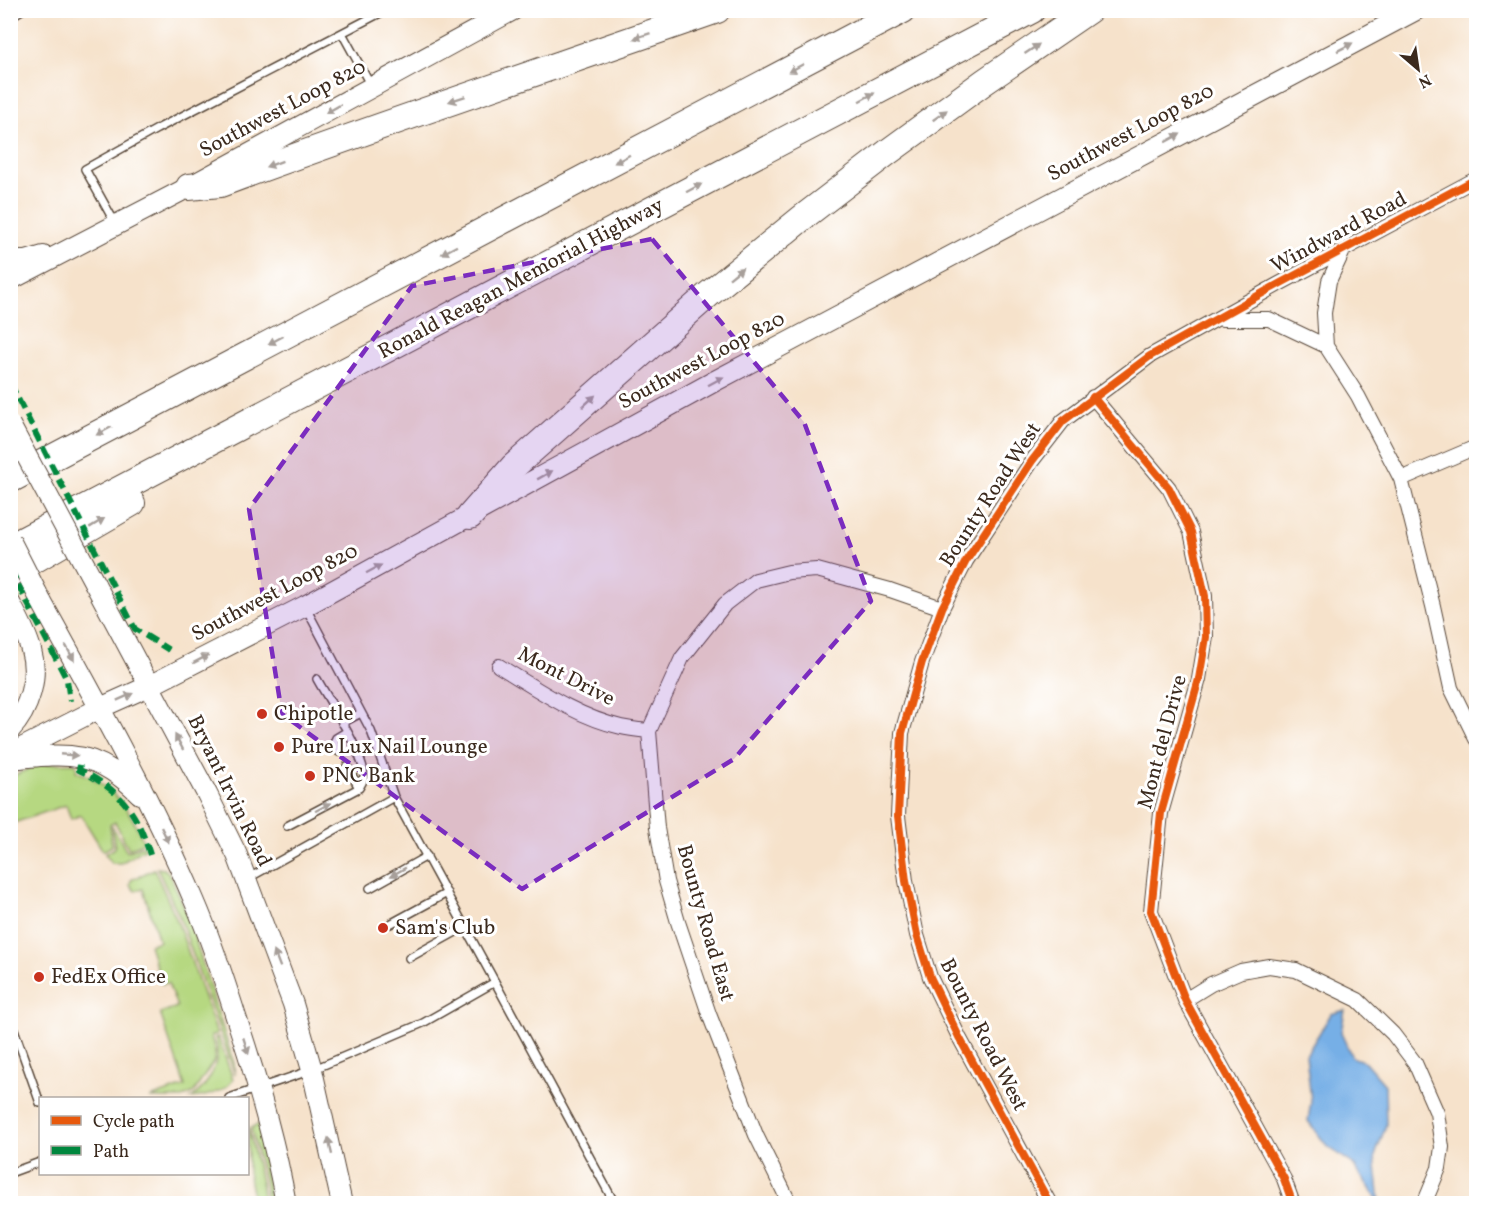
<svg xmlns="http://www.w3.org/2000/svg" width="1487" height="1214" font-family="Vollkorn,serif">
<rect width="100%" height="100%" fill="#fff"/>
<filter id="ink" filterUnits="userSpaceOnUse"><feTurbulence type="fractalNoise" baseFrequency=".0167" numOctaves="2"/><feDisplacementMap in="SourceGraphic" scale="12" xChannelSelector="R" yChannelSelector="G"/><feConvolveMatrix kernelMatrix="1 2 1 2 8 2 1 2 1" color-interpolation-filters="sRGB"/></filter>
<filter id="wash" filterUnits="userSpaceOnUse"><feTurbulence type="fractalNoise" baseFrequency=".008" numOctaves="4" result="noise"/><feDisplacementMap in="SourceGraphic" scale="24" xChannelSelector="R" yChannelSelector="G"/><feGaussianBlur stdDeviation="1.35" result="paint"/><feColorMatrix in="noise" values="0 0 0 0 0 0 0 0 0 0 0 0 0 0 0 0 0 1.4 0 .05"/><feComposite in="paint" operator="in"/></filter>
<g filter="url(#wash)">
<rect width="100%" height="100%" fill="#f6e2cb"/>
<path fill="#b6d881" stroke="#788150" stroke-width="1.5" d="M75,763L77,767L76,771C111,783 130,808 143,841L142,843L129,849L115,822L110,825L112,846L103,851L81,815L71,819L66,805L11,824V777L39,764Z
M112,826L127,852L142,846L148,847L121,863H112L105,854L115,848Z
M157,868L164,869L169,873L187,913L234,1064L235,1074L180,918Z
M154,869L177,920L217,1034L211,1036L215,1051L214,1061L194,1092L182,1098H150L185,1086L160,1013L177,1007L168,983L162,984L149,945L159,941L143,889L135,891L130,885L131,880Z
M218,1037L233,1079C227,1092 204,1097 191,1098C210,1085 222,1060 215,1038Z
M259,1124L260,1127L271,1203H267L264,1180L251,1128Z
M248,1126L261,1182L264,1203H254L248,1172Z"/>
<path fill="#76afe6" stroke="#586c82" stroke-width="1.5" d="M1345,1010L1341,1033L1352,1057L1365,1062L1385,1085L1386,1125L1375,1156L1380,1203L1353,1164L1327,1146L1308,1121L1311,1101L1306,1055L1331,1014Z"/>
</g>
<g filter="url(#ink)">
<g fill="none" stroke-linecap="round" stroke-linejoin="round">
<g stroke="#574638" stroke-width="10">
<path id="service" d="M10,17L22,10
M342,33L371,86
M115,223L85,169L157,129L386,10
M306,608L371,731L394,797L495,982
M342,723L361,713
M339,752L334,743L336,738L346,732
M347,766L359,788
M287,826L359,788C361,784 364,781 364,776C365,755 328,699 317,679
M247,879L394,797
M370,888L427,856
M390,924L447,893
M409,958L465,927
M10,1018L40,1103
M229,1098L312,1070L423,1023L495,982L615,1204
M10,1173L40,1162"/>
</g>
<g stroke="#574638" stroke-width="16">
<path id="minor" d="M1343,251L1329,281L1324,313L1326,346L1358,396L1401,479L1433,606L1451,688L1476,739
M1222,319H1269L1326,346
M1093,397L1169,488L1191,532L1205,596L1206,637L1199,679L1161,813L1151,911L1185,1000L1284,1179L1293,1204
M1401,479L1476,447
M499,666C537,689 577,717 621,727C630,729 640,730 649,731
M1185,1000L1211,984L1241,971L1269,966L1296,970L1358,1000L1393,1034L1415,1063L1437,1113L1442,1147L1439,1168L1424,1204
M790,1204L756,1135L709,1014L678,922L666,881L657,828L649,731L682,658L725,604L756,580L789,572L817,570L890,590L942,608
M1050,1204L959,1037L930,977L917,935L906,881L898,816L902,733L922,662L942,608L966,561L1032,461L1063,421L1150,356L1279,284L1476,179"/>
</g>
<g stroke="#574638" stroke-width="22">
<path id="secondary" d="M10,261H26L43,256
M10,280L189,187L513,10
M95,584L207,794L237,855L293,1004L312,1070L342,1204
M41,601C95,699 150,797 194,900C211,939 224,979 237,1020C257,1080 275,1141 286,1204
M10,603C18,618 27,634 31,650C39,677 29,710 10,730
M10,754L100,708L149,686L305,606L715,381L1416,10
M10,759C68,753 96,749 140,794"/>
</g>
<g stroke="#574638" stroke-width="28">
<path id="motorway" d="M189,187L220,184C385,123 551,68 717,10
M10,480L903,10
M470,516L513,467L709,294L802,218L888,152L984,82L1089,10
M10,547L1032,10
M10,574L132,503"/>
</g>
<use href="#service" stroke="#fff" stroke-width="7"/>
<use href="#minor" stroke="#fff" stroke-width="14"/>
<use href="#secondary" stroke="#fff" stroke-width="20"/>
<use href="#motorway" stroke="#fff" stroke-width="26"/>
<g stroke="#574638" stroke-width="22" stroke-linecap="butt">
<path id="secondary-bridge" d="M10,425L95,584
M10,540L41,601"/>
</g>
<use href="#secondary-bridge" stroke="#fff" stroke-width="20"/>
<path stroke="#00873e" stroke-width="6" stroke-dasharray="12 6" stroke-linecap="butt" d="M10,383L135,629L169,650
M10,569L67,680L70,701
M80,765L79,770C121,790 138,813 151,858"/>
<g stroke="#fff" stroke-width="11">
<path id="cycleway" d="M1093,397L1169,488L1191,532L1205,596L1206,637L1199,679L1161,813L1151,911L1185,1000L1284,1179L1293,1204
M1050,1204L959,1037L930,977L917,935L906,881L898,816L902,733L922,662L942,608L966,561L1032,461L1063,421L1150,356L1279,284L1476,179"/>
</g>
<use href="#cycleway" stroke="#e8590c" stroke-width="8"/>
</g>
<defs><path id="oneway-solid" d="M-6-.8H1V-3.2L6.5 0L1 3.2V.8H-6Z" transform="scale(1.5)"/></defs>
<g fill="#a79f9a">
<use href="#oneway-solid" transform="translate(642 36) rotate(161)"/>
<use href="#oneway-solid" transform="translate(1345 47) rotate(-27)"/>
<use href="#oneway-solid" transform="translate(1032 49) rotate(-34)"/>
<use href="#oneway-solid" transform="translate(796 68) rotate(152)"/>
<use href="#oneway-solid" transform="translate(867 97) rotate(-28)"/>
<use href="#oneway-solid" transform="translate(457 99) rotate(162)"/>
<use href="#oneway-solid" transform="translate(333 109) rotate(151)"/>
<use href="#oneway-solid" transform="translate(940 115) rotate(-36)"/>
<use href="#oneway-solid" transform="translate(1173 138) rotate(-28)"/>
<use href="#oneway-solid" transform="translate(622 159) rotate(152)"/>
<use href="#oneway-solid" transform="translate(274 164) rotate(160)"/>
<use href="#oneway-solid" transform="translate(694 188) rotate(-28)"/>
<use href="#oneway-solid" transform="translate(449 250) rotate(152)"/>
<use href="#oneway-solid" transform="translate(736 273) rotate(-39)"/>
<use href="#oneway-solid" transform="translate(276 340) rotate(152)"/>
<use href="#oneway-solid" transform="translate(716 381) rotate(-28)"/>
<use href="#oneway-solid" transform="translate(589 401) rotate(-42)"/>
<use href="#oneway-solid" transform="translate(104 431) rotate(152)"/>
<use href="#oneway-solid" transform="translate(545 475) rotate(-29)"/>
<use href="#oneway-solid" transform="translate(97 523) rotate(-31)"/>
<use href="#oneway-solid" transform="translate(374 569) rotate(-28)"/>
<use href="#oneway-solid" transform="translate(70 653) rotate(61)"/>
<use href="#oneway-solid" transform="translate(201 659) rotate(-27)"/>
<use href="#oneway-solid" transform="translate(125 697) rotate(-24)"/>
<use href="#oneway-solid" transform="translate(179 742) rotate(-118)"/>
<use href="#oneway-solid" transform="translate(69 755) rotate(5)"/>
<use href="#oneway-solid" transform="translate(323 807) rotate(-28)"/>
<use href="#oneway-solid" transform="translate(165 835) rotate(64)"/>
<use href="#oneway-solid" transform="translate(398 872) rotate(151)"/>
<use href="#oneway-solid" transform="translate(277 959) rotate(-111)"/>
<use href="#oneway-solid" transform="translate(246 1046) rotate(72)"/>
<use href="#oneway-solid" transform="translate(330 1146) rotate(-103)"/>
</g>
</g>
<path fill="#7b2cbf" fill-opacity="0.2" stroke="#7b2cbf" stroke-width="4.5" stroke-dasharray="12 8" stroke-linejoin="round" d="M652,239L804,422L871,601L734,759L522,889L282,714L249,509L412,286Z"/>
<g fill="#c8321e" stroke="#fff" stroke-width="2">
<circle cx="262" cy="714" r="6"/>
<circle cx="279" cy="747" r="6"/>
<circle cx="310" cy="776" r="6"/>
<circle cx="383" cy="928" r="6"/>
<circle cx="39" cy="977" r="6"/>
</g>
<g text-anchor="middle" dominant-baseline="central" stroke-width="6" stroke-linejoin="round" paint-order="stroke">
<g font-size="21" fill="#3b2a1e" stroke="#fff">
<text transform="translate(283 109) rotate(-28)">Southwest Loop 820</text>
<text transform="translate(1131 133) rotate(-28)">Southwest Loop 820</text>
<text transform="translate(1339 233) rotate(-28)">Windward Road</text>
<text transform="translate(521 279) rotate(-28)">Ronald Reagan Memorial Highway</text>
<text transform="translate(702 361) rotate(-28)">Southwest Loop 820</text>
<text transform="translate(991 495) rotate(-57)">Bounty Road West</text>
<text transform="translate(275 593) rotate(-28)">Southwest Loop 820</text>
<text transform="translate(566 677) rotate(27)">Mont Drive</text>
<text transform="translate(1163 742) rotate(-75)">Mont del Drive</text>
<text transform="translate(229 791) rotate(64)">Bryant Irvin Road</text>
<text transform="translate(705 923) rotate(74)">Bounty Road East</text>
<text transform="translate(983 1035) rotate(63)">Bounty Road West</text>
</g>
<g font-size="21" fill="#3b2a1e" stroke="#fff" text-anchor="start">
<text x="274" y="714">Chipotle</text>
<text x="291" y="747">Pure Lux Nail Lounge</text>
<text x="322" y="776">PNC Bank</text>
<text x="395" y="928">Sam's Club</text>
<text x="51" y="977">FedEx Office</text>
</g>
</g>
<rect width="1487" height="1214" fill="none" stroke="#fff" stroke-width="36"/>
<rect x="39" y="1097" width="210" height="78" fill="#ffffff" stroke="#b1aaa5" stroke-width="1.5"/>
<rect x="51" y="1116" width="30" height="9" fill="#e8590c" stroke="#b1aaa5" stroke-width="1.5"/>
<text x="93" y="1127" font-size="18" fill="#3b2a1e">Cycle path</text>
<rect x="51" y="1146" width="30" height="9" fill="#00873e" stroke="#b1aaa5" stroke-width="1.5"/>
<text x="93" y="1157" font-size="18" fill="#3b2a1e">Path</text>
<g transform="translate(1418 69) rotate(151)" stroke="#ffffff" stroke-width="4.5" paint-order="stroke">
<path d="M0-4.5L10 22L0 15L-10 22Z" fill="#3b2a1e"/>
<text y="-9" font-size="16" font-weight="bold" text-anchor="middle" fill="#3b2a1e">N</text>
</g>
</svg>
